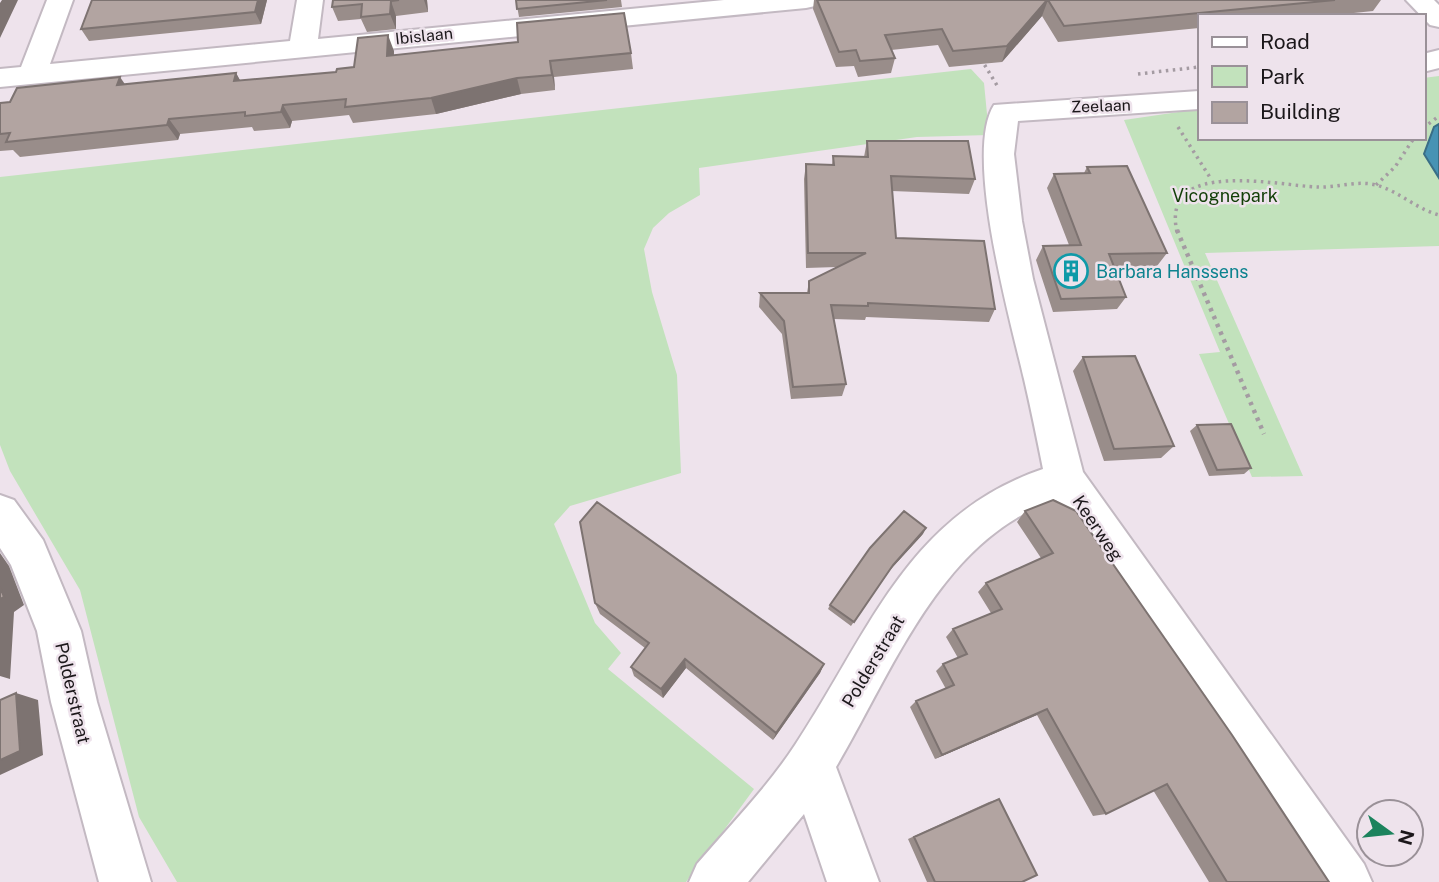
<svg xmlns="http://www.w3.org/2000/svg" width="1439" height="882" font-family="'Public Sans',sans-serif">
<rect width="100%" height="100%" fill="#eee3ec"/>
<path fill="#c2e2bc" d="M971,69L984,83L989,135L917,137L699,168L700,195L669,213L653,228L644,249L652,292L677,375L681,473L570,506L554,524L595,623L621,653L608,669L754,789L686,882H177L139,817L80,590L10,471L0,445V177Z
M1439,76V246L1205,253L1303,476L1252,477L1199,354L1220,352L1124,120L1199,109V138H1423V78Z"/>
<path fill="#4793b4" stroke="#3a6e86" stroke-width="2" d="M1439,124V178L1424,154L1434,127Z"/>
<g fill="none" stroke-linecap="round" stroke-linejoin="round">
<g stroke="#c3b9c2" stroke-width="4">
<path id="minor" d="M47,0H73L50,64L290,41L297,0H323L318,39L724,0H819L815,6L806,8L0,87V69L21,67Z
M1406,0H1434L1439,5V27L1430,25Z
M1439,50V68L1423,72V54Z
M1199,91V109L1018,121L1014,154L1022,221L1033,279L1083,472L1364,864L1372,882H1316L1056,500C941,538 893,671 836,767L879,882H827L804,814L748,882H689L697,864C730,825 767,788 795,745C868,635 907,515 1043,469C1037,439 1031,409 1024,379C1011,323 963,153 994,105Z
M0,495L14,500L43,540L81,631L97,702L151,882H99L51,702L37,631L11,565L0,548Z"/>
</g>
<path stroke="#a49ba2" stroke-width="3.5" stroke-dasharray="2.5 4.5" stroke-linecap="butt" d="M981,59L998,87
M1138,74L1199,67
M1178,127L1211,179
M1423,128L1439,116
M1376,185L1395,167L1414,138
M1177,232C1160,157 1278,186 1318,187C1337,188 1357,180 1376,185C1399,191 1416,209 1439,215"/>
<path stroke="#a49ba2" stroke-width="4.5" stroke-dasharray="3.5 5" stroke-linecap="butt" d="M1177,230L1264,434"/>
<use href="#minor" fill="#fff" fill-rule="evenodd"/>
</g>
<path fill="#998d8a" d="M92,0H267L261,24L89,41L81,29Z
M333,0H427L428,12L396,16V29L367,32L361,19L338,21L332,7Z
M516,0H621L622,7L519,17Z
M814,0H1381L1373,11L1325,16H1199V28L1058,42L1042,16L1002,62L949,67L938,45L891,50L895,58L891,73L858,77L854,66L836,67L813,9Z
M394,51V55L631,53L633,69L554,77L555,90L521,94L436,114L353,123L349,115L292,121L290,128L254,131L252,127L180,134L178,140L20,157L13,150L0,151V103L236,73L240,81L336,72L354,67Z
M867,141L975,179L969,194L892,191L896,238L995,309L989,322L866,317L865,320L834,319L846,384L842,396L791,399L782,334L759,307L760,293H807L809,281L837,267L806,268L804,179L806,164L832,165L833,156L864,157Z
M1087,167L1167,253L1157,266L1114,267L1126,297L1117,309L1053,312L1036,260L1043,246L1069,245L1047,188L1054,174L1084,173Z
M1083,357L1174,446L1161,458L1104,461L1073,371Z
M1197,425L1251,468L1244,474L1209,476L1190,431Z
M1025,511L1329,882H1209L1153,790L1106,814L1093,816L1037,715L935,759L910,707L916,701L946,689L936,671L943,664L958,658L946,637L953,629L991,613L978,592L986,583L1041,558L1017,522Z
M923,534L890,570L851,626L828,609L830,605Z
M595,603L824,664L820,673L773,740L686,668L663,698L634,676L631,667L645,648L600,614Z
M999,799L1022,882H927L908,839L989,802Z"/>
<path fill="#7d7371" d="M2,0H18L0,38V3Z
M258,0H267L261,24L255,12Z
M424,0H427L428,12Z
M1048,0L1042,16L1002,62L1007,46Z
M391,1L396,16V29L390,14Z
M388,35L394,51L393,72L387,56Z
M550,61L554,77L555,90L552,75Z
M236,73L245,89L234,81Z
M120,77L131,93L117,85Z
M517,78L521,94L436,114L431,98Z
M283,105L292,121L290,128L281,112Z
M169,119L180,134L178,140L167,125Z
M926,528L923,534L890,570L851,626L893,565Z
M0,553L9,566L24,605L14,612L10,679L0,676Z
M685,659L686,668L663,698L661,689Z
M824,664L820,673L773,740L776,733Z
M16,693L38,700L43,755L0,775V760Z
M1047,709L1037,715L935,759L942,755Z"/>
<path fill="#b2a4a1" stroke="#7d7371" stroke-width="2" d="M92,0H258L255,12L81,29Z
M333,0H399L391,1L390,14L361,17L362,4L332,7Z
M516,0H607L517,9Z
M817,0H1047L1007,46L953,51L942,29L885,35L895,58L860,61L856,50L839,52Z
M1048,0H1335L1064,26Z
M624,13L631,53L550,61L552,75L517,78L431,98L345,107L346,99L283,105L281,112L245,116V112L169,119L167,125L6,142L10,133L0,134V103L10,102L17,88L120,77L117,85L236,73L234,81L336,72L337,69L354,67L358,38L388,35L387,56L518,42L517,23Z
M867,141H968L975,179L891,176L896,238L984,241L995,309L868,303V306L831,305L846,384L793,387L784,321L760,293H809V281L866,253H808L806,164L834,165L833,156L868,157Z
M1127,166L1167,253L1109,254L1126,297L1061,299L1043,246L1081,245L1054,174L1090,173L1087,167Z
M1135,356L1174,446L1114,449L1083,357Z
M1231,424L1251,468L1217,470L1197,425Z
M1053,500L1076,511L1232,735L1329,882H1227L1167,784L1106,814L1047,709L942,755L916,701L954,685L943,664L967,654L953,629L1002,609L986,583L1053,553L1025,511Z
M597,502L824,664L776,733L685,659L661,689L631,667L649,643L595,603L580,522Z
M904,511L926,528L893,565L854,622L830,605L870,548Z
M0,587L4,597L0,599Z
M16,693L20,751L0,760V700Z
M999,799L1037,875L1022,882H935L914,837Z"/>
<defs>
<g id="building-ring" transform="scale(1.75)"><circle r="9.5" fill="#eee3ec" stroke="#0f9aa8" stroke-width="1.5"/><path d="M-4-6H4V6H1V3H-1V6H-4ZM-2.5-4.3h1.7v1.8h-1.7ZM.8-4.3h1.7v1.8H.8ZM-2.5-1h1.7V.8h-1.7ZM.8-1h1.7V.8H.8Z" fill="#0f9aa8"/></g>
</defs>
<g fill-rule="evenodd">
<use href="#building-ring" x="1071" y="271"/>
</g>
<g text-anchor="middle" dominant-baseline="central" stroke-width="5" stroke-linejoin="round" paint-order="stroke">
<g font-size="16" fill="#1b171a" stroke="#eee3ec">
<text transform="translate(424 36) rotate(-6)">Ibislaan</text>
<text transform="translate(1101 106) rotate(-2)">Zeelaan</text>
</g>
<g font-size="18" fill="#123f07" stroke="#eee3ec">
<text x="1225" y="195">Vicognepark</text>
</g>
<g font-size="18" fill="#0d838f" stroke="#eee3ec" text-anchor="start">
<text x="1096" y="271">Barbara Hanssens</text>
</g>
<g font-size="18" fill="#1b171a" stroke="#eee3ec">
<text transform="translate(1098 528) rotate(56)">Keerweg</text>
<text transform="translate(873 661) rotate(-59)">Polderstraat</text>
<text transform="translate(73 693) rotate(77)">Polderstraat</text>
</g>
</g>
<rect x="1198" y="14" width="228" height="126" fill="#eee3ec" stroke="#9a9198" stroke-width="2"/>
<rect x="1212" y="37" width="35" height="10" fill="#ffffff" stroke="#9a9198" stroke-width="2"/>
<text x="1260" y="49" font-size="21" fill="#1b171a">Road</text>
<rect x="1212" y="66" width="35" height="21" fill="#c2e2bc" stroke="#9a9198" stroke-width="2"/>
<text x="1260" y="84" font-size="21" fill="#1b171a">Park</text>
<rect x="1212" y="102" width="35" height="21" fill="#b2a4a1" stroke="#9a9198" stroke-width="2"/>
<text x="1260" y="119" font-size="21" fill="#1b171a">Building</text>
<g transform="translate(1390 833) rotate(105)"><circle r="33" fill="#eee3ec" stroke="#9a9198" stroke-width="2"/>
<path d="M0-5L12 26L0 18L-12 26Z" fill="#1c835d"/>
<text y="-10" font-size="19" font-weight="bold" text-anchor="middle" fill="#1b171a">N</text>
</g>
</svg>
